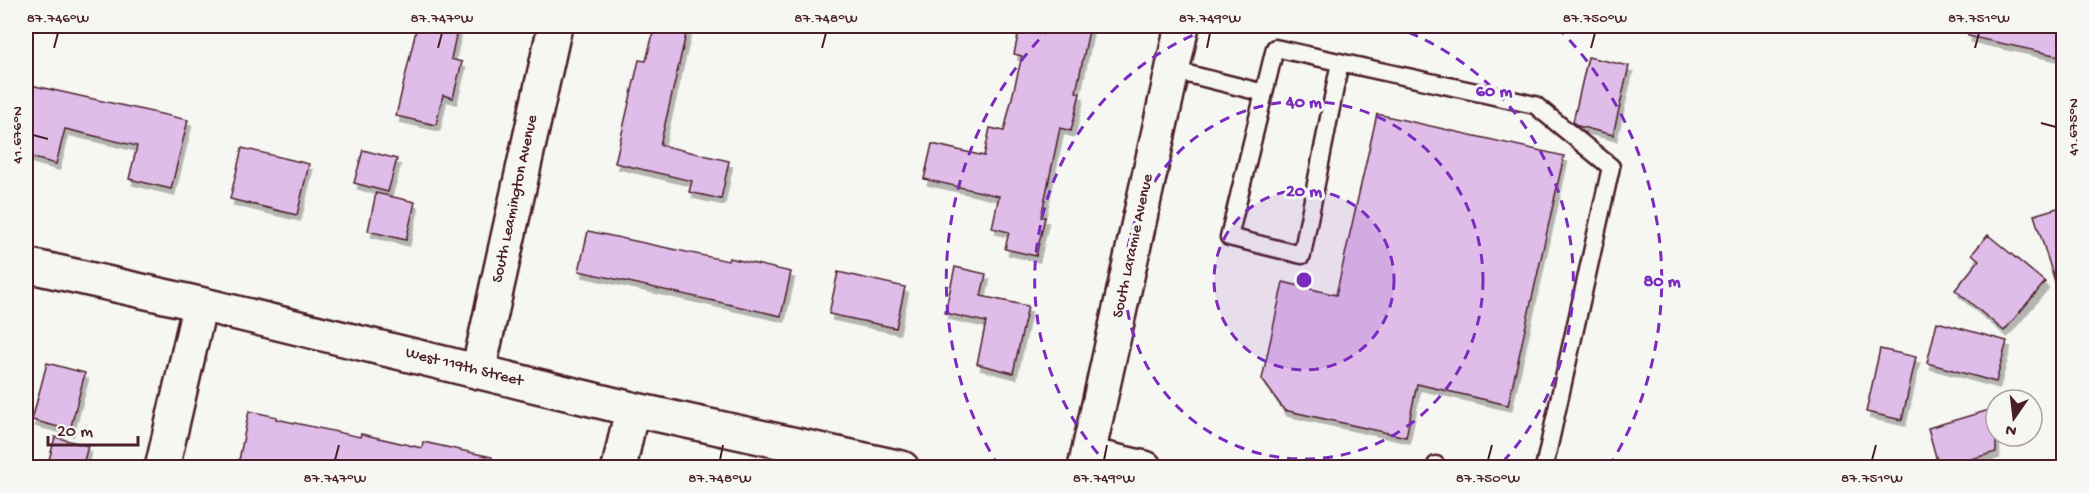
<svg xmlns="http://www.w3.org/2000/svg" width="2089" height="493" font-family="'Gochi Hand',sans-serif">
<defs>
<filter id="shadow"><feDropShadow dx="3.5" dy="6" stdDeviation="0" flood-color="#0004"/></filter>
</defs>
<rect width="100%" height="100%" fill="#f6f6f2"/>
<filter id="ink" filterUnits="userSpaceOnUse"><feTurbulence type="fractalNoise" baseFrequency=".0167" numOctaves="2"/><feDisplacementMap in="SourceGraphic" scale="12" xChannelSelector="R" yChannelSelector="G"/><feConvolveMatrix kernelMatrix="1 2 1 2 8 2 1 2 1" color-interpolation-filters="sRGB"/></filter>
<g filter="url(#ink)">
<path fill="#dfbde8" stroke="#4a1f2b" stroke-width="1.5" filter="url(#shadow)" d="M417,26H458L451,59L462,62L453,98L443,95L436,125L396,116Z
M655,26H688L660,145L729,161L721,199L689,192L692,181L615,163L639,60L646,61Z
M1020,26H1090L1076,92L1080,93L1071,131L1060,128L1041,217H1045L1036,256L1005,249L1009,232L992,228L999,196L924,179L932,144L984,156L990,128L1004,131L1022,56L1014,54Z
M1969,26H2064V36L2059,56L1968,36Z
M1588,57L1629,66L1613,135L1578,126L1573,122Z
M26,84L188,120L171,189L129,179L137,146L65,129L56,164L26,156Z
M1377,114L1564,156L1508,405L1417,384L1406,437L1284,410L1262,379L1283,282L1336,295Z
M242,148L309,164L297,215L230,199Z
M363,150L397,159L388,192L354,183Z
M376,193L415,202L406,240L368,231Z
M2064,206V290L2058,291L2034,215Z
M588,231L728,261L729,258L791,272L781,316L579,271Z
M1988,235L2045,282L2004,331L1955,290L1979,260L1972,254Z
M955,267L986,274L981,296L1028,306L1013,373L977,364L986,322L945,313Z
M838,272L905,287L896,328L829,314Z
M1937,322L2007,341L1996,382L1927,363Z
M1880,349L1916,357L1902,420L1866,412Z
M47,363L85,373L70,430L32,420Z
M1996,408V452L1939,468L1928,428Z
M249,411L277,417L276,419L360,437L361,434L422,448L423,442L492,457L491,468H251L238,465Z
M55,437L88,446L82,468H47Z"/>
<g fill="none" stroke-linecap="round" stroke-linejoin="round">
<g stroke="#4a1f2b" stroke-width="21">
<path id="service" d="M1340,62L1302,255L1229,237L1275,48L1535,105L1611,167L1544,468
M1172,70L1264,93
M1436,468V465"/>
</g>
<g stroke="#4a1f2b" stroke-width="38">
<path id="minor" d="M26,265L200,304L632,409L902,468
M478,372L555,26
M1088,455L1145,468
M162,468L200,304
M619,468L632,409
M1085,468L1182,26"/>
</g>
<use href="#service" stroke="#f6f6f2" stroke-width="16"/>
<use href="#minor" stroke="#f6f6f2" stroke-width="33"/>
</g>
</g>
<path fill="none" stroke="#4a1f2b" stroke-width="2" d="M54,48L58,33M438,48L442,33M822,48L826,33M1207,48L1210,33M1591,48L1595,33M1975,48L1979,33M2041,123L2056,127M33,135L48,139M335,460L339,445M720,460L723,445M1104,460L1107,445M1488,460L1492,445M1872,460L1876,445"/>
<circle cx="1304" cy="280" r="90" fill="#7b2cbf" fill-opacity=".12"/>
<g fill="none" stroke="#7b2cbf" stroke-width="3" stroke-dasharray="10 8">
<circle cx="1304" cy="280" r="90"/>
<circle cx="1304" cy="280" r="179"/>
<path d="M1110 467A269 269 0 0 1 1216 26M1392 26A269 269 0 0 1 1498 467"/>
<path d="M999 467A358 358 0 0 1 1051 27M1557 27A358 358 0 0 1 1609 467"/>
</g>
<g text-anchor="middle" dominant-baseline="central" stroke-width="6" stroke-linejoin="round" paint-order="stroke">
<g font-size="16" fill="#4a1f2b" stroke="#f6f6f2">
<text transform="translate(516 199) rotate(-78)">South Leamington Avenue</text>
<text transform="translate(1134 246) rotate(-78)">South Laramie Avenue</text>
<text transform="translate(464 368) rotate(14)">West 119th Street</text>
</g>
</g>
<circle cx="1304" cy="280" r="9" fill="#7b2cbf" stroke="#f6f6f2" stroke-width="3"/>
<g font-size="18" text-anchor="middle" font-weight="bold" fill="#7b2cbf" stroke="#f6f6f2" stroke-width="6" stroke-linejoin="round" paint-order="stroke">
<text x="1494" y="96">60 m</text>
<text x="1304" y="107">40 m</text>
<text x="1304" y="196">20 m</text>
<text x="1662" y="286">80 m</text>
</g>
<rect width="2089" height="493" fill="none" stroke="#f6f6f2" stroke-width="66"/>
<g transform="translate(2014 418) rotate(194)"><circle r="28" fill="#f6f6f2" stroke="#b1a0a2" stroke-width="1.5"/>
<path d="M0-4.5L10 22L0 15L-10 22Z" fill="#4a1f2b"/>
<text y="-9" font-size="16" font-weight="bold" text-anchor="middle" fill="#4a1f2b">N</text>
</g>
<path d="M48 436v9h90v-9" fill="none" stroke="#4a1f2b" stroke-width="3"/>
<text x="57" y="436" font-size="18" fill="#4a1f2b" stroke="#f6f6f2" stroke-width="4.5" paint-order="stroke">20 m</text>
<rect x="33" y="33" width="2023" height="427" fill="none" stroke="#4a1f2b" stroke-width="2"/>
<g font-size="15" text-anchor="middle" fill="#4a1f2b">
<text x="58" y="22">87.746°W</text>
<text x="442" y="22">87.747°W</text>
<text x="826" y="22">87.748°W</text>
<text x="1210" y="22">87.749°W</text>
<text x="1595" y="22">87.750°W</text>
<text x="1979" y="22">87.751°W</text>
<text transform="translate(2072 127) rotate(-90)" y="5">41.675°N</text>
<text transform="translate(16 135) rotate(-90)" y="5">41.676°N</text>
<text x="335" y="482">87.747°W</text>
<text x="720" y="482">87.748°W</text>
<text x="1104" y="482">87.749°W</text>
<text x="1488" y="482">87.750°W</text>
<text x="1872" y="482">87.751°W</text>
</g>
</svg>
